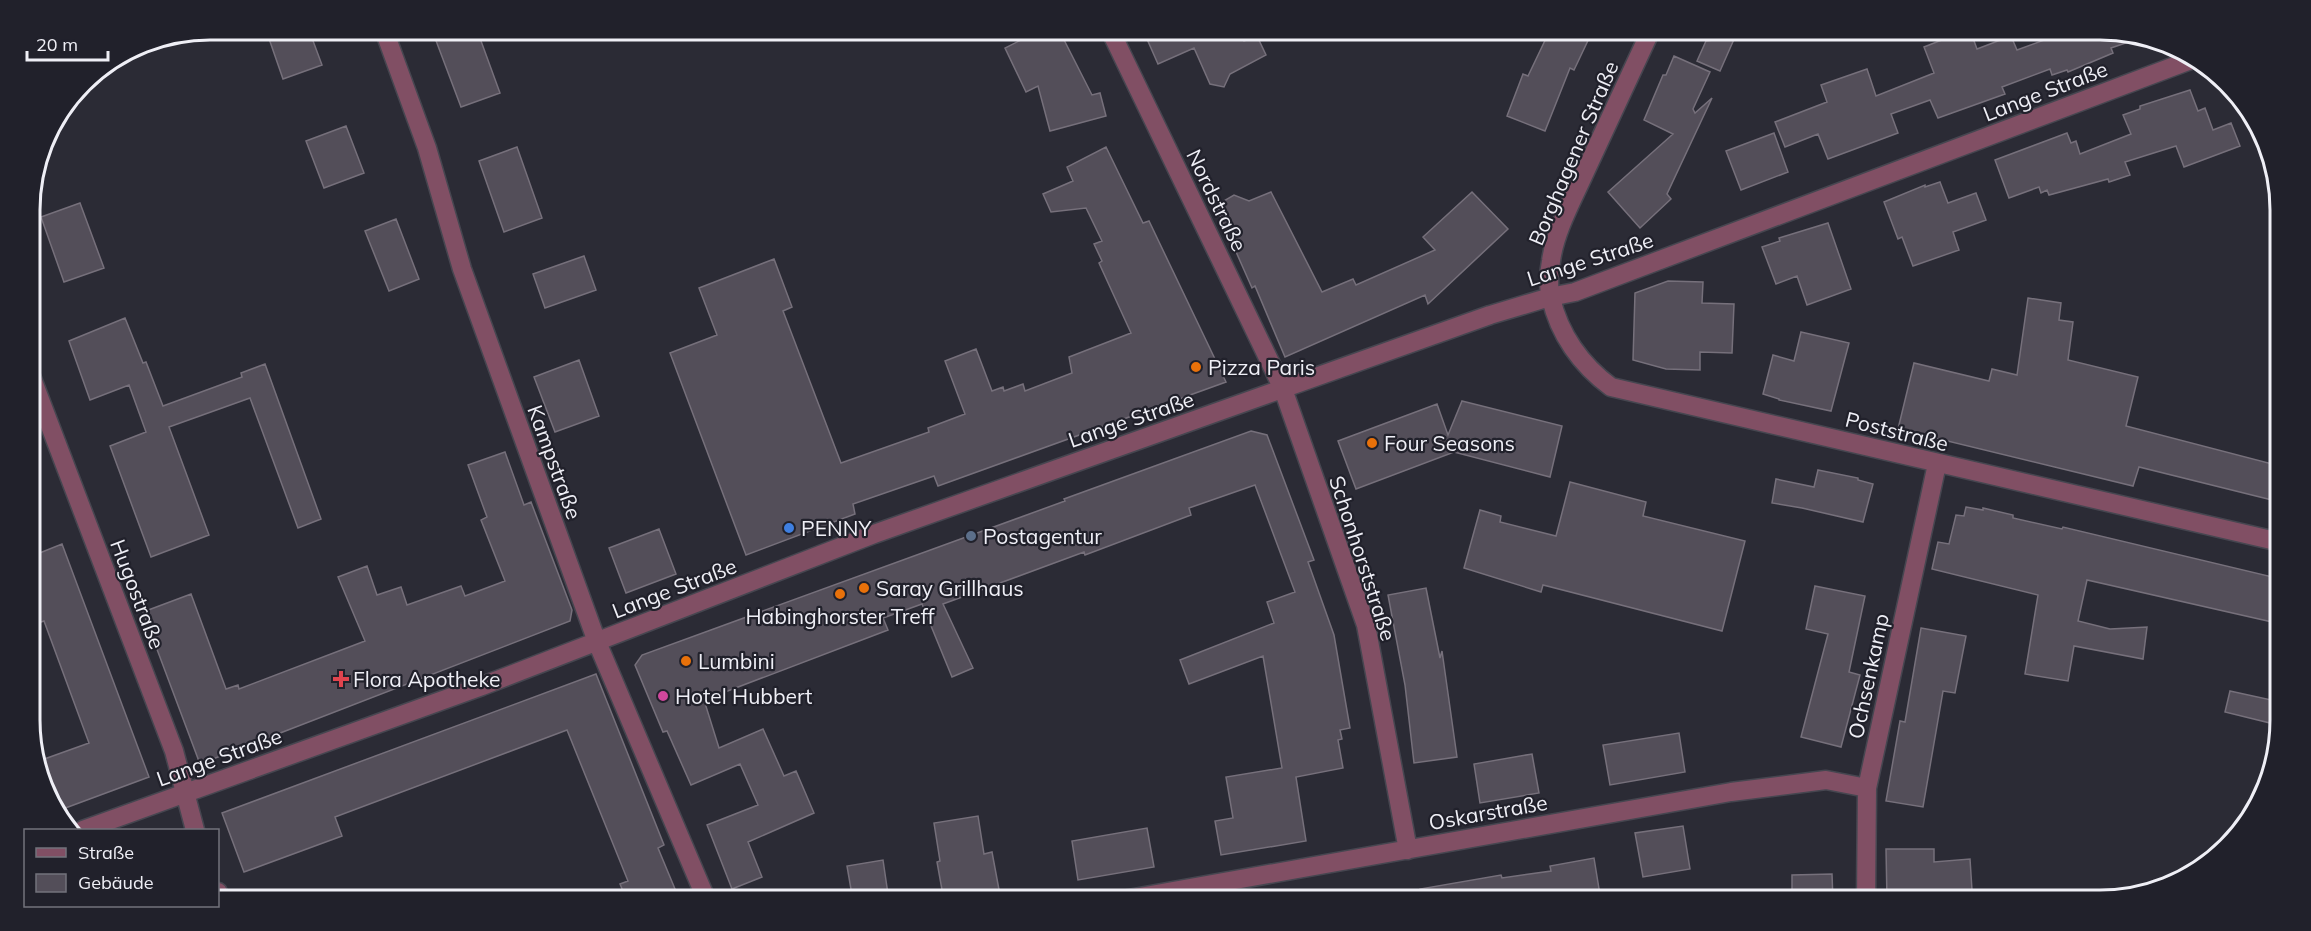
<svg xmlns="http://www.w3.org/2000/svg" width="2311" height="931" font-family="Mulish,sans-serif">
<rect width="100%" height="100%" fill="#2b2b35"/>
<path fill="#534e59" stroke="#76707b" stroke-width="1.5" d="M266,30H309L322,65L283,79Z
M432,30H477L500,93L461,107Z
M1041,30H1059L1092,95L1100,93L1106,116L1050,131L1038,86L1026,92L1005,48Z
M1143,30H1239L1244,41L1257,36L1266,55L1230,74L1224,87L1210,84L1194,48L1158,64Z
M1550,30H1593L1574,70L1570,68L1545,131L1507,116L1523,74L1528,76Z
M1967,30H1970L1977,49L2011,36L2017,50L2055,36L2053,30H2100L2143,37L2111,48L2113,53L2068,72L2067,70L2052,75L2050,69L2002,87L2005,94L1938,118L1930,100L1891,114L1898,133L1828,159L1818,134L1785,147L1775,122L1827,102L1821,85L1867,69L1876,96L1934,73L1924,47Z
M1735,37L1720,71L1697,61L1706,41Z
M1674,56L1710,72L1693,109L1695,113L1712,98L1667,194L1671,199L1640,228L1608,192L1673,134L1644,120L1663,75H1666Z
M2190,90L2198,111L2205,108L2213,130L2231,123L2240,146L2184,167L2176,146L2125,162L2130,175L2109,182L2108,179L2049,195L2047,190L2041,193L2039,187L2009,198L1995,160L2067,133L2071,143L2076,141L2080,154L2131,134L2123,115L2140,109V106Z
M346,126L364,173L324,188L306,141Z
M1774,133L1788,172L1741,190L1726,151Z
M517,147L542,218L504,232L479,161Z
M1106,147L1143,223L1149,221L1226,382L938,486L934,476L853,504L855,514L746,555L670,353L717,335L699,288L774,259L792,307L783,311L841,463L929,432L928,428L965,414L945,361L976,349L992,391L1003,387L1004,391L1023,384L1025,391L1072,373L1069,357L1131,333L1099,263L1102,261L1094,244L1102,241L1086,208L1051,212L1043,194L1073,181L1067,167Z
M1940,182L1948,203L1976,193L1986,220L1953,232L1959,250L1913,266L1902,237L1898,239L1884,202L1925,185V187Z
M1271,192L1322,292L1353,279L1356,285L1435,250L1423,237L1472,192L1508,229L1428,304L1425,295L1285,357L1255,286L1252,288L1218,211L1222,202L1234,195L1249,201Z
M80,203L104,268L64,282L41,217Z
M396,219L419,279L389,291L365,231Z
M1828,223L1851,289L1807,305L1797,276L1776,284L1762,247L1780,241L1779,238Z
M584,256L596,290L545,308L533,274Z
M1668,281L1703,282L1702,303L1734,304L1732,353L1700,352V370L1666,369L1633,360L1635,293Z
M2028,298L2061,303L2059,320L2073,322L2068,360L2138,377L2126,426L2280,466V502L2139,467L2133,486L1898,429L1914,363L1989,381L1992,369L2017,375Z
M125,318L143,363L146,362L163,406L242,377L241,373L265,364L321,519L298,528L250,398L169,427L209,535L151,557L110,446L146,432L129,385L90,400L69,341Z
M1801,332L1849,343L1831,411L1779,400V399L1763,394L1773,355L1794,361Z
M579,360L599,416L555,432L534,377Z
M1462,401L1562,426L1550,477L1454,452L1356,489L1338,441L1437,404L1448,435Z
M1251,431L1267,435L1314,560L1308,562L1334,635L1350,728L1340,730L1342,739L1338,740L1343,768L1296,777L1306,841L1221,855L1215,821L1233,818L1226,777L1282,768L1263,656L1189,684L1180,660L1274,623L1267,602L1295,592L1255,485L1189,508L1191,515L1085,555L1084,552L943,604L973,668L952,677L922,604L883,618L888,630L704,700L719,748L763,729L784,776L796,771L814,813L748,842L762,877L732,889L707,825L758,805L740,764L691,785L667,731L663,732L635,665L642,655L1065,501L1064,499Z
M505,452L524,505L531,502L572,610L570,621L200,764L143,612L191,594L226,689L238,685L239,689L365,641L338,577L367,566L377,595L401,587L407,605L461,586L465,596L505,581L481,520L487,517L468,465Z
M1818,470L1858,478V480L1873,484L1863,522L1802,508L1772,503L1776,479L1814,487Z
M1570,482L1646,502L1643,516L1745,541L1722,631L1543,585L1541,592L1464,568L1480,510L1501,516L1500,522L1556,536Z
M1966,507L1983,510V508L2013,515V518L2062,529L2063,527L2281,579V624L2087,580L2078,621L2110,629L2147,627L2143,659L2074,646L2068,681L2025,674L2038,595L1932,569L1938,542L1949,544L1956,515L1964,516Z
M659,529L676,574L626,593L609,548Z
M62,544L149,777L60,810L36,762L89,743L44,621L38,623L33,607L32,556Z
M1815,586L1865,596L1849,672L1860,675L1841,747L1801,737L1828,634L1806,629Z
M1426,588L1440,658L1442,651L1457,757L1414,763L1405,685L1388,595Z
M1921,628L1966,636L1955,693L1943,691L1923,807L1886,801L1900,721L1905,722Z
M596,674L664,845L658,848L680,901H627L620,884L628,881L567,730L335,817L342,836L244,872L222,813Z
M2230,691L2276,701L2270,723L2225,712Z
M1679,733L1685,772L1610,785L1603,745Z
M1532,754L1539,793L1480,803L1474,764Z
M978,816L984,854L992,852L1000,895L961,901H944L937,862L940,861L934,823Z
M1683,826L1690,869L1643,877L1635,833Z
M1147,828L1154,867L1078,880L1072,841Z
M1886,849H1934V862L1970,859L1972,890L1934,893V899H1887Z
M1594,858L1600,895L1596,896L1597,901H1421L1420,889L1501,875L1502,878L1551,871L1550,866Z
M883,860L889,901H853L847,866Z
M1832,874L1833,901H1792V875Z"/>
<g fill="none" stroke-linecap="round" stroke-linejoin="round">
<g stroke="#464650" stroke-width="21">
<path id="street" d="M384,30L427,148L462,269L597,642L707,901
M1110,30L1283,389L1366,625L1408,850
M1651,30C1629,77 1607,124 1585,172C1573,199 1555,231 1551,261C1549,271 1548,288 1551,298C1559,334 1581,365 1611,387L2280,542
M31,376L174,751L195,830
M83,830L482,686L874,534L1490,315L1550,297L1575,292L2196,58
M218,892L221,901
M1117,901L1731,792L1826,780L1867,788
M1866,901L1867,788L1937,464"/>
</g>
<use href="#street" stroke="#814f64" stroke-width="18"/>
</g>
<g fill="#e8710a" stroke="#21212b" stroke-width="2">
<circle cx="1196" cy="367" r="6"/>
<circle cx="1372" cy="443" r="6"/>
<circle cx="864" cy="588" r="6"/>
<circle cx="840" cy="594" r="6"/>
<circle cx="686" cy="661" r="6"/>
</g>
<circle fill="#3f7fe0" stroke="#21212b" stroke-width="2" cx="789" cy="528" r="6"/>
<circle fill="#5c6f8a" stroke="#21212b" stroke-width="2" cx="971" cy="536" r="6"/>
<path fill="#e0444e" stroke="#21212b" stroke-width="2" d="M338 670h6v6h6v6h-6v6h-6v-6h-6v-6h6z"/>
<circle fill="#d1479c" stroke="#21212b" stroke-width="2" cx="663" cy="696" r="6"/>
<g text-anchor="middle" dominant-baseline="central" stroke-width="4.5" stroke-linejoin="round" paint-order="stroke">
<g font-size="21" fill="#efeff6" stroke="#21212b">
<text transform="translate(2045 91) rotate(-21)">Lange Straße</text>
<text transform="translate(1573 153) rotate(-67)">Borghagener Straße</text>
<text transform="translate(1217 200) rotate(64)">Nordstraße</text>
<text transform="translate(1590 259) rotate(-18)">Lange Straße</text>
<text transform="translate(1131 419) rotate(-19)">Lange Straße</text>
<text transform="translate(1897 431) rotate(14)">Poststraße</text>
<text transform="translate(555 462) rotate(70)">Kampstraße</text>
<text transform="translate(1363 558) rotate(72)">Schonhorststraße</text>
<text transform="translate(674 588) rotate(-21)">Lange Straße</text>
<text transform="translate(138 594) rotate(69)">Hugostraße</text>
<text transform="translate(1868 676) rotate(-78)">Ochsenkamp</text>
<text transform="translate(219 757) rotate(-20)">Lange Straße</text>
<text transform="translate(1488 812) rotate(-10)">Oskarstraße</text>
</g>
<g font-size="21" fill="#efeff6" stroke="#21212b" text-anchor="start">
<text x="1208" y="367">Pizza Paris</text>
<text x="1384" y="443">Four Seasons</text>
<text x="801" y="528">PENNY</text>
<text x="983" y="536">Postagentur</text>
<text x="876" y="588">Saray Grillhaus</text>
<text x="840" y="616" text-anchor="middle">Habinghorster Treff</text>
<text x="698" y="661">Lumbini</text>
<text x="353" y="679">Flora Apotheke</text>
<text x="675" y="696">Hotel Hubbert</text>
</g>
</g>
<path d="M0 0H2311V931H0ZM210 40H2100A170 170 0 0 1 2270 210V720A170 170 0 0 1 2100 890H210A170 170 0 0 1 40 720V210A170 170 0 0 1 210 40Z" fill="#21212b" fill-rule="evenodd"/>
<path fill="none" stroke="#efeff6" stroke-width="3" d="M210 40H2100A170 170 0 0 1 2270 210V720A170 170 0 0 1 2100 890H210A170 170 0 0 1 40 720V210A170 170 0 0 1 210 40Z"/>
<rect x="24" y="829" width="195" height="78" fill="#21212b" stroke="#73737c" stroke-width="1.5"/>
<rect x="36" y="848" width="30" height="9" fill="#814f64" stroke="#73737c" stroke-width="1.5"/>
<text x="78" y="859" font-size="18" fill="#efeff6">Straße</text>
<rect x="36" y="874" width="30" height="18" fill="#534e59" stroke="#73737c" stroke-width="1.5"/>
<text x="78" y="889" font-size="18" fill="#efeff6">Gebäude</text>
<path d="M27 51v9h81v-9" fill="none" stroke="#efeff6" stroke-width="3"/>
<text x="36" y="51" font-size="18" fill="#efeff6" stroke="#21212b" stroke-width="4.5" paint-order="stroke">20 m</text>
</svg>
